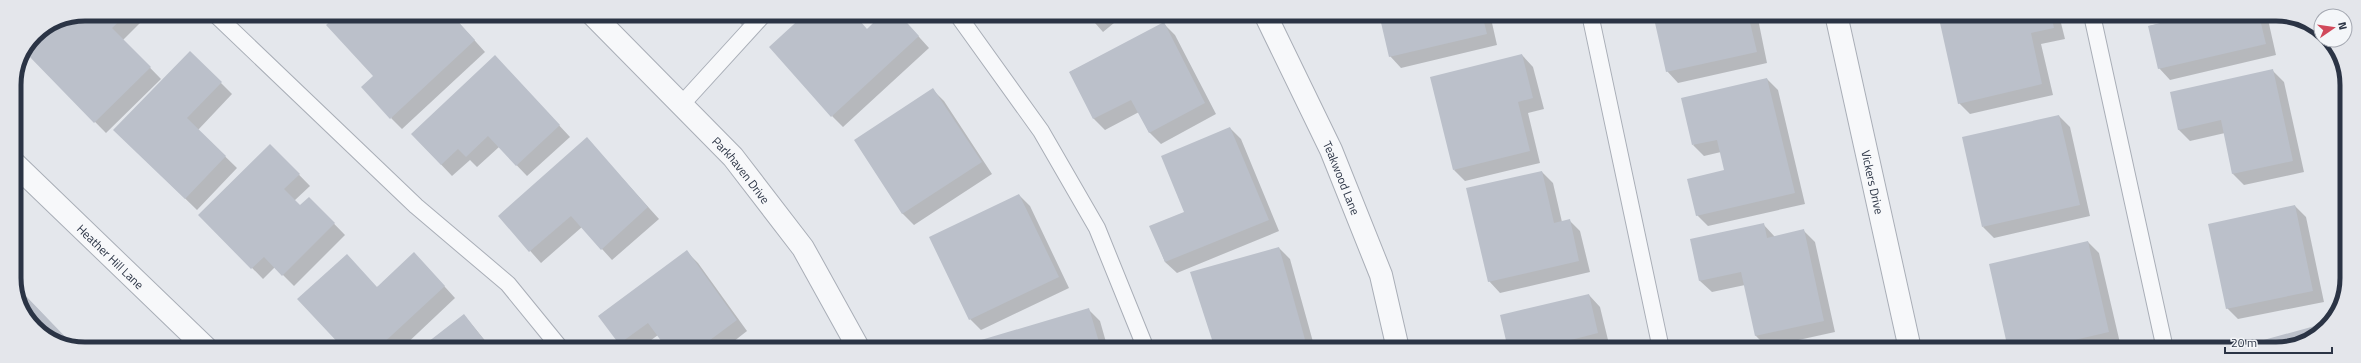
<svg xmlns="http://www.w3.org/2000/svg" width="2361" height="363" font-family="'Titillium Web',sans-serif">
<rect width="100%" height="100%" fill="#e4e7ec"/>
<path fill="#0003" d="M85,14H149L123,40L161,79L106,133L27,53L62,19Z
M451,14L485,52L402,129L391,118Z
M731,14H753L742,25Z
M1037,14H1045L1040,18Z
M1087,14H1125L1103,32Z
M1380,14H1490L1497,45L1401,68L1390,56Z
M1654,14H1757L1767,63L1678,83L1667,71Z
M1939,14L2059,15L2065,39L2041,44L2053,95L1970,114L1959,103Z
M2198,15H2267L2276,55L2170,80L2159,68L2149,26Z
M902,18L929,48L843,127L832,116L867,29Z
M1164,24L1175,35L1216,114L1161,144L1149,132L1139,112L1105,130L1094,119L1070,72Z
M190,52L232,94L198,130L237,168L197,210L126,141Z
M1522,55L1533,67L1544,109L1528,113L1540,163L1465,181L1454,170Z
M506,68L570,137L527,176L499,147L477,167L470,160L452,176L412,134Z
M2273,71L2284,82L2304,172L2244,185L2233,174L2225,133L2190,141L2178,129Z
M1767,79L1778,90L1805,204L1708,226L1697,215L1725,171L1721,152L1704,156L1693,145Z
M933,90L944,101L992,174L914,225L902,213Z
M2059,116L2070,127L2090,216L1994,238L1983,227Z
M1230,128L1241,139L1279,231L1177,273L1165,262L1151,227L1186,212Z
M587,139L659,219L612,260L582,227L541,263L499,216Z
M270,145L310,186L294,201L300,207L309,198L345,235L294,286L275,267L263,279L200,215Z
M1542,172L1553,183L1562,222L1569,220L1580,231L1590,272L1500,293L1489,281Z
M1019,195L1030,206L1069,288L981,330L970,319Z
M2295,206L2306,217L2324,302L2238,319L2227,308Z
M1763,224L1775,237L1804,231L1815,242L1835,332L1767,347L1756,336L1745,285L1712,292L1700,281L1691,240Z
M2088,242L2099,253L2120,343L2094,349H2009Z
M1279,248L1290,259L1315,349H1216Z
M687,252L698,263L747,331L724,349H668L658,335L639,349H624L599,316Z
M425,265L455,298L401,349L344,348L299,299L377,287Z
M23,294L34,305L75,348L38,331L18,299Z
M1589,295L1600,307L1609,344L1589,349H1509Z
M1089,310L1100,321L1108,349H984Z
M464,315L492,349H420Z
M2322,325L2325,328L2323,331L2276,349H2233Z"/>
<path fill="#bbc0ca" d="M85,14H127L112,28L151,67L94,123L26,53L60,19Z
M338,14H451L475,40L390,119L361,87L373,76L326,25Z
M805,14H854L867,29L882,14H899L919,36L831,117L769,47Z
M1086,14H1100L1091,21Z
M1379,14H1482L1487,34L1389,57Z
M1653,14H1748L1757,52L1666,72Z
M1938,14L2051,15L2054,28L2031,33L2042,84L1958,104Z
M2194,15H2259L2266,44L2158,69L2148,26Z
M1164,22L1205,103L1149,133L1131,100L1093,119L1069,72Z
M190,51L222,82L187,118L226,156L185,199L113,130Z
M1522,54L1533,98L1518,102L1530,151L1453,170L1430,77Z
M495,55L560,125L516,166L488,136L466,157L458,149L441,165L411,134Z
M2273,69L2293,161L2232,174L2221,120L2178,130L2170,92Z
M1767,78L1795,193L1696,216L1687,179L1724,170L1717,140L1692,145L1681,98Z
M933,88L982,162L902,214L854,140Z
M2059,115L2080,205L1982,227L1962,137Z
M1230,127L1269,220L1165,262L1149,226L1184,212L1161,156Z
M587,137L648,207L601,250L571,216L529,252L498,216Z
M270,144L300,174L284,189L300,205L309,197L335,223L282,276L264,257L251,269L198,215Z
M1542,171L1554,223L1570,219L1579,261L1488,282L1466,188Z
M1019,194L1059,277L969,320L929,237Z
M2295,205L2313,291L2226,309L2208,224Z
M1764,223L1767,238L1804,229L1824,321L1755,336L1741,272L1699,281L1690,239Z
M2088,241L2109,332L2036,349H2008L1989,264Z
M1279,247L1306,343L1287,349H1215L1190,272Z
M687,250L737,320L698,349H667L648,323L619,344L598,316Z
M414,252L445,286L378,348H343L297,299L347,254L377,287Z
M23,293L76,348L38,331L18,298Z
M1589,294L1598,333L1571,340L1573,349H1508L1500,315Z
M1089,308L1101,349H983L981,340Z
M464,314L491,349H419Z
M2322,324L2323,331L2276,349H2231Z"/>
<g fill="none" stroke-linecap="round" stroke-linejoin="round">
<g stroke="#a9aeb7" stroke-width="18">
<path id="service" d="M215,14L416,206L508,284L561,349
M957,14L1041,131L1097,228L1146,349
M1590,14L1661,349
M2092,15L2165,349
M681,105L764,14"/>
</g>
<g stroke="#a9aeb7" stroke-width="24">
<g id="minor">
<path id="s1" d="M1265,14L1331,150L1381,275L1398,349"/>
<path id="s2" d="M1836,14L1910,349"/>
<path id="s3" d="M15,164L206,348"/>
</g>
</g>
<g stroke="#a9aeb7" stroke-width="24">
<g id="tertiary">
<path id="s4" d="M592,14L733,157L803,248L859,349"/>
</g>
</g>
<use href="#service" stroke="#f7f8fa" stroke-width="16"/>
<use href="#minor" stroke="#f7f8fa" stroke-width="22"/>
<use href="#tertiary" stroke="#f7f8fa" stroke-width="22"/>
</g>
<g text-anchor="middle" dominant-baseline="central" stroke-width="3" stroke-linejoin="round" paint-order="stroke">
<g font-size="12" fill="#2b3445" stroke="#f4f6f9">
<text stroke="none"><textPath href="#s4" startOffset="216">Parkhaven Drive</textPath></text>
<text stroke="none"><textPath href="#s1" startOffset="181">Teakwood Lane</textPath></text>
<text stroke="none"><textPath href="#s2" startOffset="172">Vickers Drive</textPath></text>
<text stroke="none"><textPath href="#s3" startOffset="133">Heather Hill Lane</textPath></text>
</g>
</g>
<path d="M0 0H2361V363H0ZM85 21H2276A64 64 0 0 1 2340 85V278A64 64 0 0 1 2276 342H85A64 64 0 0 1 21 278V85A64 64 0 0 1 85 21Z" fill="#e4e6eb" fill-rule="evenodd"/>
<path fill="none" stroke="#2b3445" stroke-width="5" d="M85 21H2276A64 64 0 0 1 2340 85V278A64 64 0 0 1 2276 342H85A64 64 0 0 1 21 278V85A64 64 0 0 1 85 21Z"/>
<g transform="translate(2333 28) rotate(77)"><circle r="19" fill="#f4f6f9" stroke="#a4a8b1"/>
<path d="M0-3L7 15L0 10L-7 15Z" fill="#d1495b"/>
<text y="-6" font-size="11" font-weight="bold" text-anchor="middle" fill="#2b3445">N</text>
</g>
<path d="M2225 347v6h107v-6" fill="none" stroke="#2b3445" stroke-width="2"/>
<text x="2231" y="347" font-size="12" fill="#2b3445" stroke="#f4f6f9" stroke-width="3" paint-order="stroke">20 m</text>
</svg>
